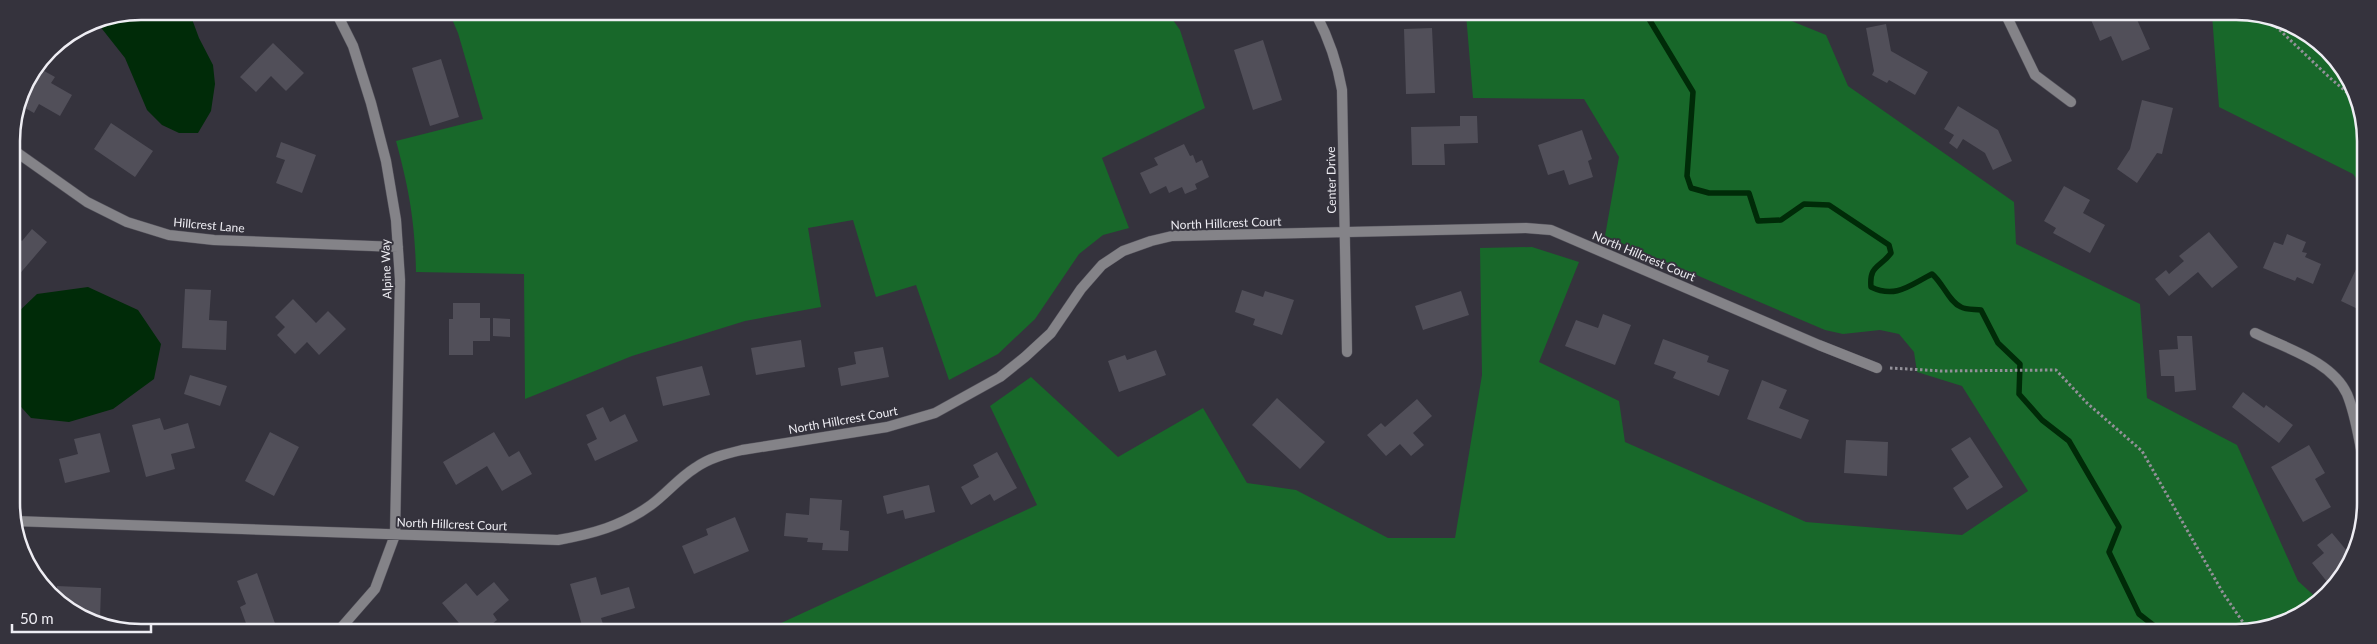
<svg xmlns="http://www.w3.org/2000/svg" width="2377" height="644" font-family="Lato,sans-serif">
<rect width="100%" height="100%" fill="#35333d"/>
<path fill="#18682a" d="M449,12L1168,13L1180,30L1205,108L1102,158L1129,228L1103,235L1079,254L1035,319L998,354L949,380L916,285L876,297L853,220L808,228L821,307L745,321L632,356L525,399L524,274L416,272C415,222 409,189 396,141L483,119L458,33Z
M1466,14L1777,15L1826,35L1848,86L2014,202L2016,244L2140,304L2147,398L2237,445L2298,581L2320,601L2315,606L2244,632L766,630L1037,505L990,406L1031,377L1118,457L1203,408L1247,483L1296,490L1388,538H1455L1482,375L1480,248L1532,247L1579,262L1539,362L1619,401L1625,442L1806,522L1962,535L2028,491L1962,386L1917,372L1914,352L1899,334L1880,330L1843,334L1825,330L1605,236L1619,157L1584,99L1473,98Z
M2212,15L2269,16L2333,55L2363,116V188L2353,174L2219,107Z"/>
<path fill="#002b08" d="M141,11H189L199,38L213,65L215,84L211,111L198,133H179L162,125L147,110L125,58L95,20Z
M88,287L138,310L161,344L154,379L113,409L69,422L31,418L13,398V317L37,294Z"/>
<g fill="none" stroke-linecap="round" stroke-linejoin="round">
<path stroke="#002b08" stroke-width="5.5" d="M1646,14L1693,92L1687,176L1691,188L1709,193H1749L1758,221L1781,220L1804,204L1829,205L1889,245L1891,253C1880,268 1869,265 1871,287C1896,299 1910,285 1932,274C1943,283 1949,302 1961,307C1966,310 1975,309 1981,310L1998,343L2020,364L2019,394L2042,420L2069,441L2119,527L2109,552L2139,614L2162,632"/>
</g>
<path fill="#514f59" d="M2089,15H2135L2150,49L2122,61L2111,36L2100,41Z
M1886,24L1891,51L1928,72L1915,95L1889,80L1887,83L1872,75L1874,71L1866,28Z
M1432,28L1435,93L1406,94L1404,29Z
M1263,40L1282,100L1253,110L1234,50Z
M273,43L304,73L286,91L271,76L256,92L240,77Z
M441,59L459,117L430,126L412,68Z
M37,67L55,77L51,83L72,95L60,116L39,104L34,113L18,104L21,91Z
M2142,100L2173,108L2162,154L2157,153L2137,183L2117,169L2130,149Z
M1958,106L1998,130L2012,161L1993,170L1985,153L1963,139L1957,149L1949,143L1954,135L1944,129Z
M1460,116H1477L1478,143L1444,144L1445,165H1412L1411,127L1460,126Z
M111,123L153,151L135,177L94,149Z
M1582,130L1592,159L1588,161L1593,177L1569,185L1564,170L1548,175L1538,145Z
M281,142L316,155L302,193L276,183L285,160L276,157Z
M1184,144L1190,156L1193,155L1196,163L1202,160L1209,177L1195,184L1197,189L1185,194L1182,187L1169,193L1166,186L1150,194L1140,173L1158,165L1154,158Z
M2064,186L2090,200L2083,213L2105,225L2090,253L2053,233L2056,228L2044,221Z
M32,229L47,242L17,277L12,273V233L22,241Z
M2209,232L2238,267L2212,288L2198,272L2169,296L2155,279L2166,270L2169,274L2184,261L2179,256Z
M2287,234L2306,242L2302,252L2307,253L2305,257L2321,264L2313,284L2297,277L2295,281L2263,268L2274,242L2283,245Z
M2358,265L2363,267L2362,311L2341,301Z
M185,289L211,290L209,320L227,321L226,350L182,348Z
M1242,290L1263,297L1265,291L1294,300L1282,335L1253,325L1255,319L1235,312Z
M1461,291L1469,315L1423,330L1415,306Z
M293,299L316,323L328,311L346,329L319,355L307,342L295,354L277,335L285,327L275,317Z
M453,303H480V318H490V341H473V355H449V319H453Z
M1603,314L1631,325L1615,365L1565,346L1576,320L1598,328Z
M493,318L510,319V337L493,336Z
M2177,336H2192L2196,390L2175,392L2174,376H2161L2159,350L2178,349Z
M1663,339L1709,356L1707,362L1729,370L1719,396L1673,378L1676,372L1654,364Z
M801,340L805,367L756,375L751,348Z
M883,347L889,377L841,386L838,368L856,364L854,352Z
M1156,350L1166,375L1119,392L1108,361L1125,355L1127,360Z
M702,366L710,395L663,406L656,377Z
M190,375L227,386L220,406L184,394Z
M1762,380L1787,390L1779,408L1809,420L1801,439L1747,419Z
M2243,392L2264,408L2266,405L2293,425L2279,443L2232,407Z
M1277,398L1325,442L1300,469L1252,425Z
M1417,399L1432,416L1413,433L1424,445L1411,456L1400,444L1386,456L1367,435L1381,423L1385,427Z
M603,407L610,422L625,414L638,441L595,461L587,444L597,439L586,415Z
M160,418L164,430L188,423L195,448L171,454L175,469L146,477L132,425Z
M270,432L299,447L274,496L245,481Z
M494,432L509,457L519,451L532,474L502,491L487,466L456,485L443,462Z
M100,433L110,472L65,483L59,459L78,454L74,439Z
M1970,437L2003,487L1967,510L1953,488L1969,477L1951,449Z
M1846,440L1888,442L1887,476L1844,473Z
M2309,445L2325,473L2315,479L2331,507L2303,522L2271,467Z
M997,452L1017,488L994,501L990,494L971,505L961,487L979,477L973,465Z
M929,485L935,512L905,519L903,510L887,514L883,496Z
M810,498L842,500L840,530L849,531L848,551L822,550L823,543L807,542L808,538L784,536L786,513L809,515Z
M735,517L749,551L694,574L682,546L708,535L706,529Z
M2332,533L2352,557L2344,575L2332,588L2312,563L2324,553L2317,545Z
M257,573L277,629H240L247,626L240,607L246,604L237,581Z
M596,577L601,595L629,587L635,608L601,618L603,624L583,629L570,584Z
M494,582L509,600L493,614L497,620L486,629H464L442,603L466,583L477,596Z
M57,586L101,588L100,619L90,618L49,595L57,594Z"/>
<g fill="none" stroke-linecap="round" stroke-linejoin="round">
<g stroke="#53515a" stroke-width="11">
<path id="street" d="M336,12L353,46L371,103L386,161L396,220L400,280L395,535L375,589L340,629
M1316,14C1329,39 1337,61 1342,90L1347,352
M2006,15L2035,75L2071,102
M12,149L87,202L127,222L169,235L214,240L398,247
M2255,333C2285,348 2332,361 2347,394C2355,413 2358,435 2362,454
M14,521L558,540C592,534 622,526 651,505C666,494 679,478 695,468C709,458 725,454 742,450L887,427L935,413L1000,377L1025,357L1051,333L1081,289L1102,265L1123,251L1151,241L1172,236L1526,228L1551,230L1819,345L1877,368"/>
</g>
<path stroke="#939199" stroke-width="3" stroke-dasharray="2.5 2.5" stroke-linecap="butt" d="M2265,16L2330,78L2356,100
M1890,368L1942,371L2056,370L2087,403L2142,451L2223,593L2249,631"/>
<use href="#street" stroke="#848388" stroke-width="10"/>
</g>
<g text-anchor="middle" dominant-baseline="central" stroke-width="4" stroke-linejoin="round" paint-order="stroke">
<g font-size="12" fill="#eeedf3" stroke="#35333d">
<text transform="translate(1331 180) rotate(-91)">Center Drive</text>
<text transform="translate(1226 223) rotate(-2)">North Hillcrest Court</text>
<text transform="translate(209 225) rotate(5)">Hillcrest Lane</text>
<text transform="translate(1644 256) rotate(23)">North Hillcrest Court</text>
<text transform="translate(386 269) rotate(-92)">Alpine Way</text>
<text transform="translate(843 420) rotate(-10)">North Hillcrest Court</text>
<text transform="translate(452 524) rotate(2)">North Hillcrest Court</text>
</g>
</g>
<path d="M0 0H2377V644H0ZM141 20H2236A121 121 0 0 1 2357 141V503A121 121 0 0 1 2236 624H141A121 121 0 0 1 20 503V141A121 121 0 0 1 141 20Z" fill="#35333d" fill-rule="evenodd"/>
<path fill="none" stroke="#eeedf3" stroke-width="2.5" d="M141 20H2236A121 121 0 0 1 2357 141V503A121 121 0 0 1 2236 624H141A121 121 0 0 1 20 503V141A121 121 0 0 1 141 20Z"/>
<path d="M12 624v8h139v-8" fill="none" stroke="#eeedf3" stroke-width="2.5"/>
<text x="20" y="624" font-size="15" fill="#eeedf3" stroke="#35333d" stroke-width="4" paint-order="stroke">50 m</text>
</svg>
